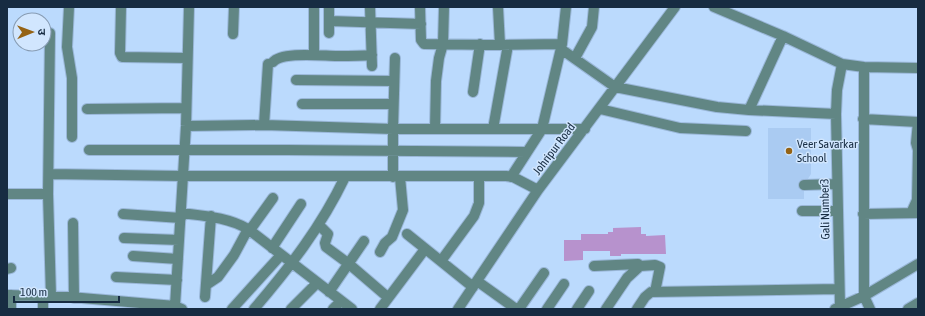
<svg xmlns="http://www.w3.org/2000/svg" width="925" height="316" font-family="'Asap Condensed','Noto Sans Devanagari',sans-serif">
<rect width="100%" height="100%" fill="#bbdafd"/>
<path fill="#aacbf2" d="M768,128H811V174L804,185V199H768Z"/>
<path fill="#b792cd" d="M641,227V234H646V236L665,235L666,254H621V256H610V251H583V260L564,261V240H581V234H608V232H613V228Z"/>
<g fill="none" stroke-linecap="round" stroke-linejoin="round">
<g stroke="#9ab7d8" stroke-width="12">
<path id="minor" d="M69,7L67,47L72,78V137
M121,7L120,53L122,57L187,58
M314,7V55
M329,7V33
M370,7L372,66
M420,7L421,40L424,44L500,45
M498,7L500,45L562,44
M714,7L783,36L842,64L864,67L918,68
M330,21L421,24
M50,33L48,194L51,296
M233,34L234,7
M561,49L615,87L717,107L749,110L836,114
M575,58L592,27L594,7
M273,62C282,51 323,56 337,56C349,56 360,56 372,55
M864,67V296L870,309
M296,80L394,81
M473,92L480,44
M302,104H393
M87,109L186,108
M600,109L680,128L746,131
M749,110L783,36
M863,119L918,122
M264,125L268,64
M186,126L264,125L393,129H585
M435,129L436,81L439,58L443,44L444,7
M493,129L508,45
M89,150H286L526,152
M49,174L183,176H506L513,177L538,190
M393,177V129L395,58
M511,177L542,129L562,44L566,7
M804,185L837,184
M7,194H48
M802,211H837
M181,213C204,216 227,217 248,229L352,309
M911,213L917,200L918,150L916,143L918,122
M123,214L181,218
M863,214L917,213
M73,223L74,298
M319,225L328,234L325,243L326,247L349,264L384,294
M250,230L273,198
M407,234L473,287
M124,238L179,240
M272,248L301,204
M380,252L385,243L392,237L403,210L400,177
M133,256L178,259
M441,261L474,216L479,203V176
M594,266L638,264L640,266L655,265L660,267L655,292
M7,269L11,268
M116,277L177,280
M477,281L516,309
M206,285L218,277L234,255L248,229
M329,292L364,241
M7,295L70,297L175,306L182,309
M205,297L211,216
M175,306L186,126L189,7
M840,306L836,114L837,90L842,64
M11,309V295
M43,309V296
M232,309L281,255
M254,309C290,267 321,227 345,177
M291,309L317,283
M333,309L341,301
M380,309L425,249
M458,309L538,190L675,7
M519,309L544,273
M547,309L564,284
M577,309L589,291
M606,309L627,278L640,266
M637,309L645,297L651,292L839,289
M835,309L864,296L918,264
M908,309L918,303"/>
</g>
<use href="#minor" stroke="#618684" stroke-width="10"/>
</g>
<circle fill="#956315" stroke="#d1e6fe" stroke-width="1.5" cx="789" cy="151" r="4"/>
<g text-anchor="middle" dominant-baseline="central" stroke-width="3" stroke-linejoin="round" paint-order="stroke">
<g font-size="12" fill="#172c42" stroke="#d1e6fe" text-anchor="start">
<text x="797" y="144">Veer Savarkar<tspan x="797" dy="14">School</tspan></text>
</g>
<g font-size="12" fill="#172c42" stroke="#d1e6fe">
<text transform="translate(554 149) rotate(-53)">Johripur Road</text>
<text transform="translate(825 209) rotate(-91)">Gali Number3</text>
</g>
</g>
<rect width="925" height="316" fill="none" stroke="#172c42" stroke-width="16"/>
<g transform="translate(32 32) rotate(89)"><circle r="19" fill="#d1e6fe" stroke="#879cb3"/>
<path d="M0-3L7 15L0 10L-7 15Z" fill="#956315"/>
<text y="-6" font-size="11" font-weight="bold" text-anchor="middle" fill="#172c42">उ</text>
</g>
<path d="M14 296v6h105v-6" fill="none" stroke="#172c42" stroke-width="2"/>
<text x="20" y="296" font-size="12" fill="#172c42" stroke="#d1e6fe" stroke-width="3" paint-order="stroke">100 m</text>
</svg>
